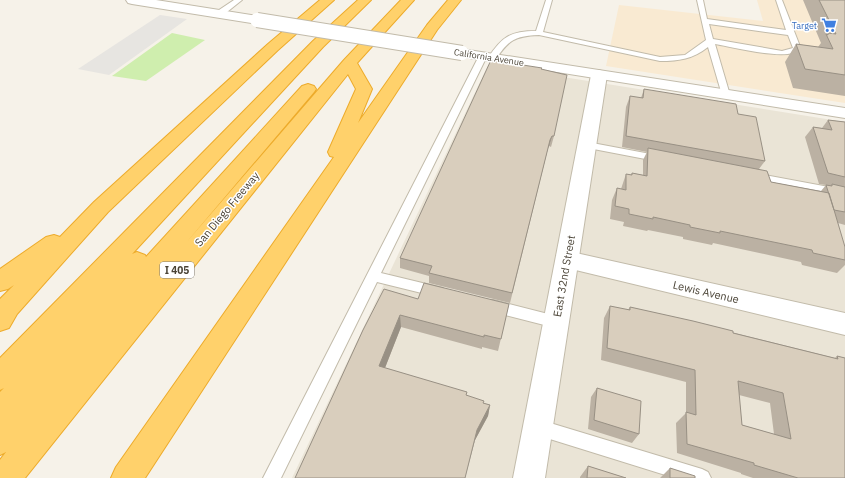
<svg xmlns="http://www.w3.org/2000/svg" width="845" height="478" font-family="'IBM Plex Sans',sans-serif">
<rect width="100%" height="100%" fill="#f6f2e9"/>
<path fill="#eae4d6" d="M488,65L845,122V478H292Z"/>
<path fill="#f9ead2" d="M757,0H845V103L606,66L619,5L763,21Z"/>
<path fill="#cfeeae" d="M172,33L205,40L146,81L112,76Z"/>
<path fill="#e7e5e1" d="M160,15L187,19L109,75L78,69Z"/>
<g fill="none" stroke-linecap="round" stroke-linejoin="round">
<g stroke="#c2bbaa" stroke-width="2">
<path id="service" d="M234,0H242L222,16H216V12Z
M546,0H552L543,32L660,57L685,55L706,40L697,0H703L707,19L786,30L776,0H782L801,49C789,62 733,47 715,44L730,95L726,98L722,95L708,47C693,59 679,61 660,61L539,35C514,36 509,40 495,60H489L488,58C502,37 510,31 536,31ZM709,24L788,35L793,48L782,51L713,39Z
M480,54H486L487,56L381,273L443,288L445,292L443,296L438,297L377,282L281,478H263Z
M587,142L661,156L666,159L661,162L583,147L582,145Z
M754,173L845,190V198L750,179L749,177L750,175Z
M493,300L556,316L561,318L563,322L561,326L556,328L493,312L488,310L486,306L488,302Z
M537,419L702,469L708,472L711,478H675L537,435L531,433L529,427L531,421Z"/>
</g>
<g stroke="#c2bbaa" stroke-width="2">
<path id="minor" d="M126,0H156L257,16L262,17L264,20L262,23L257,24L132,4L128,3Z
M462,49L845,108V118L457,56L455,53L457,50Z
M567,251L845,313V335L559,266L556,260L559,254Z"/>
</g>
<g stroke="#c2bbaa" stroke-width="2">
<path id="tertiary" d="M599,70L604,72L607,75L545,478H513L591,75L594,72Z"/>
</g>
<g stroke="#edab2b" stroke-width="2">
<path id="motorway" d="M320,0H334L278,50L108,212L17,314L9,328L0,331V299L14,285L8,289L0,291V269L46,237L54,235L60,237L94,202L268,44Z
M358,0H371L323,47L132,254L137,252L145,255L146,257L302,86L308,84L314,86L316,89L314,92L185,244L344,60L401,0H414L357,63L372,89L358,123L427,25L448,0H461L437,30L145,478H111L116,467L334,157L330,156L328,152L356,89L348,74L25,478H0V460L6,452L0,455V392L4,388L0,390V358L313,41Z"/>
</g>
<use href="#service" fill="#fff" fill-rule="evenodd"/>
<use href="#minor" fill="#fff" fill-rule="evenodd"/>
<use href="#tertiary" fill="#fff" fill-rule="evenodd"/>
<use href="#motorway" fill="#ffd16b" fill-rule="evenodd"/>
<g stroke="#c2bbaa" stroke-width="16" stroke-linecap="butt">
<path id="minor-bridge" d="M257,20L462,53"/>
</g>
<use href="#minor-bridge" stroke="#fff" stroke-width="14"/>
</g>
<path fill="#bbb1a3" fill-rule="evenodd" d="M803,0H845V96L793,88L785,62L796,44L818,47L821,43Z
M541,69L554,136L551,147L549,146L547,151L510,303L429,283V276L400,268V258Z
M644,89L738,114L765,161L759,169L771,182L821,191L826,185L819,184L805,137L813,127L822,128L828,120L845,122V225L838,223L845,260V265L837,273L802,265L801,262L713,243L712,245L683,239V237L648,230L647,231L623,226L624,222L610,219L612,200L617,188L621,189L626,174L631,175L632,173L643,175V160L647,152L622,147L626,107L630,96L641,98Z
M418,299L509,304L498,351L482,347V349L401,327L385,368L466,395L483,403L490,405L488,416L475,440L295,478L363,330Z
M610,306L628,310L630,307L835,358L837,356L845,358V478H753L741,474V473L677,453L676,423L686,413V382L601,360L604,318ZM739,395L770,403L774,434L742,425Z
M597,388L639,434L632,443L588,429L591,397Z
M588,466L626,478H580V477Z
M670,468L695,478H660Z"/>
<path fill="#989084" d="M552,136L549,146L547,151L510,303L550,140Z
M400,315L401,327L381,378L379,366Z
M490,405L488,416L475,440L465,478L477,430Z"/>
<path fill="#d9cebd" stroke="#989084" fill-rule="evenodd" d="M819,0H845V75L805,69L796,44L833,49L826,34L828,35V33L836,34Z
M491,60L542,68L541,69L567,75L554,136H552L550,140L512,293L429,273L432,266L400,258Z
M644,89L736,104L738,114L756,117L765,161L626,136L630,96L643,98Z
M828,120L845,122V177L828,173L813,127L832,130Z
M648,148L767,171L771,182L829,193L845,247V260L813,253L812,250L720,231V233L690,227V225L653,217V219L629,214V209L615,206L617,188L626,190V174L632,175V173L647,176Z
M832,184L845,187V212L834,210L826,185L832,186Z
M424,283L509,304L501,339L484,335V337L400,315L379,366L467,392L466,395L484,401L483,403L490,405L477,430L465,478H295L363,330L384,289L418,299Z
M610,306L630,310V307L693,321L733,331V333L838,359L837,356L845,358V478H798L754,465V463L687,444L686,412L696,415L695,370L607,348ZM738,381L783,393L791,439L742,425Z
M597,388L641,401L639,434L594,420Z
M588,466L626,478H587Z
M670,468L695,476V478H670Z"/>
<defs>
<g id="supermarket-bare" transform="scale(1.2)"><path d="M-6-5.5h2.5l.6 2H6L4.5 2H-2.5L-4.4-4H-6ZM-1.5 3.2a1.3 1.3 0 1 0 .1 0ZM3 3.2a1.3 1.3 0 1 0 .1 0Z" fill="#3f7fe0" stroke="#fff" stroke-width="2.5" paint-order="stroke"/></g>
</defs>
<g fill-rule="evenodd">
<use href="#supermarket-bare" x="829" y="25"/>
</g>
<g text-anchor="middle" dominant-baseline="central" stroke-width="3" stroke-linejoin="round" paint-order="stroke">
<g font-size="9" fill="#366cbe" stroke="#fff" text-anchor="end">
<text x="817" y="25">Target</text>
</g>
<g font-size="9" fill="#4a4336" stroke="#fff">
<text transform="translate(489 57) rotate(9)">California Avenue</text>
</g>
<rect fill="#fff" stroke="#807b72" stroke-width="1" x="160" y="262" width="34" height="16" rx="3"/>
<g font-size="10" font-weight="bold" fill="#4a4336">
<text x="177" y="270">I 405</text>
</g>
<g font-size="11" fill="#4a4336" stroke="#fff">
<text transform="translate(227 209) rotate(-50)">San Diego Freeway</text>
<text transform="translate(564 276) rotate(-80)">East 32nd Street</text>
<text transform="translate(706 292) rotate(13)">Lewis Avenue</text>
</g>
</g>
</svg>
